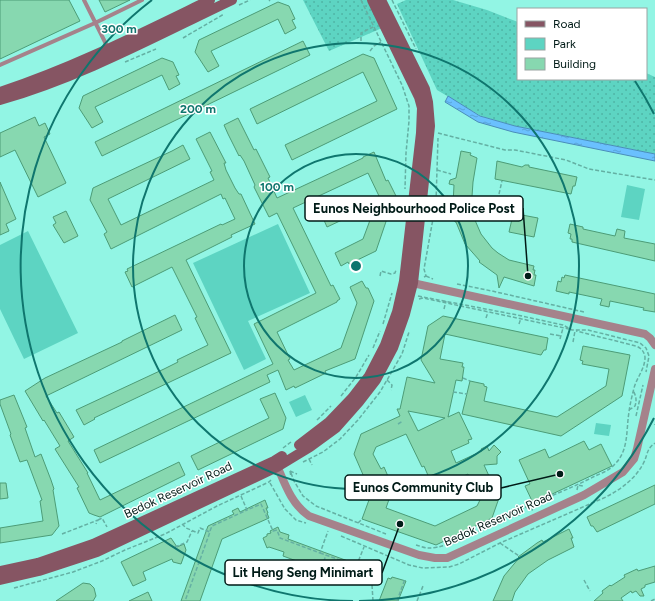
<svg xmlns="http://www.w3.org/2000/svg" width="655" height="601" font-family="Figtree,sans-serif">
<defs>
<pattern id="grass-dots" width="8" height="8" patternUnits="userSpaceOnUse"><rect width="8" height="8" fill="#5dd4c2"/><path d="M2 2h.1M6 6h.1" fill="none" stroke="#4fb5a6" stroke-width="1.8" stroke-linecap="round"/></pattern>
<pattern id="water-ripples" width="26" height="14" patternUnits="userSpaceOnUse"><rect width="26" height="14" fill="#6ac0fe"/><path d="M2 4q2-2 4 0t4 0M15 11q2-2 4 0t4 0" fill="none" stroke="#5aa4d9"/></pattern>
</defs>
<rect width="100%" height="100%" fill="#92f5e4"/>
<path fill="url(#grass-dots)" d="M303,0H367L382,28L329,51Z
M406,0H453L487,10L518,22V79H646V73L655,77V154L515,126L481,116L437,90L397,4Z"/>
<path fill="#5dd4c2" d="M627,185L645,189L639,220L621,217Z
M278,224L310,293L248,321L266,359L244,370L193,263Z
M28,231L78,333L24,359L0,309V245Z
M305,395L312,410L296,417L289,402Z
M596,423L611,425L609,436L594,434Z"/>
<path fill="url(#water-ripples)" stroke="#4a8eb9" d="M448,96L480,116L515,126L655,154V161L513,132L478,122L445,102Z"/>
<path fill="#87d8b0" stroke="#4c9c77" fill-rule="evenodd" d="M0,0H69L80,21L0,59Z
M99,0H130L105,12Z
M278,2L289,6L295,19L292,20L296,28L285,34L278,19L211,51L219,66L208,72L195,52L199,40Z
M303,41L310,55L102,156L95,142Z
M363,54L374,58L397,109L292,160L285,145L377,101L363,72L257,124L250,109Z
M162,58L173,62L179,75L176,76L180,84L169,90L162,75L95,107L103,122L92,128L79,108L83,96Z
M35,117L39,126L45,123L50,134L44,137L66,183L38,197L15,150L0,157V133Z
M238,118L254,150L256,149L270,177L268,178L277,198L363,158V157L374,152L386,181L388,180L398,200L394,198L376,251L349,264L348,262L341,266L335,253L363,239L379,196L368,173L293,208L331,286L333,285L340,299L337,301V302L277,332L290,359L288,360L294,370L341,348L357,303L350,287L362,281L366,288H368L374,301L355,359L325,371L326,373L295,388L294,386L286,390L278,370L267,375L270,382L100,463L94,450L273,364L254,324L316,293L277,213L269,217L254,187L255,185L244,161L240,155L239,156L228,134L224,125Z
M210,132L226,163H224L226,170L235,188L239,194H241L255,224L231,235L232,237L186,260L231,353L94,418L95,419L84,425L76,410L164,369L178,362L177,360L208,345L195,318L197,317L172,267L132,287L125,272L128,271L127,269L221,224L222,225L235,219L225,198L223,199L221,194L111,249L104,234L107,232L90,200L93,188L172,151L183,145L190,159L108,199L121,225L214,180L210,172L212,171L196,139Z
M461,151L471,153L470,155L477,158L473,182L471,211L481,234L492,248L498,253L509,260L534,266L533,270H535L534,275H536L534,286L504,277L499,288L497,275L479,262L480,261L465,244L456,222H455L453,213L452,204H453L454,185L449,184L450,180L456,178Z
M497,161L522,167L525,165H529V167L577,177L575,186H573L571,194L495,179Z
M0,182L16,219L6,224L9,231L0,235Z
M505,209L522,213V215L538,218L534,237L509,232L512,219L503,217Z
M66,211L78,236L64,243L53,225L56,223L53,217Z
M337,211L342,220L327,227L323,218Z
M570,224L583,227V229L615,236L617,229L625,231L624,238L655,244V261L572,242V239H570L571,234L568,233Z
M565,275L655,294V312L643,310L644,308L610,301L609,307L600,305L602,299L569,292V294L556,291L558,281L561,282L562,277L564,278Z
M175,315L182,330L46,396L57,413L59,412L74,437L68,441L88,473H87L100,500L179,462L185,475L100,517L94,515L89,513L77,488L79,487L55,449L60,446L44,420L43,421L25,391L45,378L122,342V341Z
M443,316L548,338L546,350H544L541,355L445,334L440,359L463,363L462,367H464L462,381L456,380L448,417L459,412L472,439L468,440L469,443L451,451L456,463L482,451L481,449L487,446L489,451L494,445L501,452L497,456V464L484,465L499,498L492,518L436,545L362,519L373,489L367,476L364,477L354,454L361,434L400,416L397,409H400L407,377L435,383L421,360L428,326ZM408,411L445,418L418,431ZM406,434L422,467L424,466L430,480L416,487L421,497L468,474L480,500L477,506L435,526L386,508L393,488L384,467L381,469L373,454L376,447Z
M583,346L630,355L622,396L561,436L462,414L470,381L484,384V386L487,387L484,401L557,417L606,386L609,369L582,364L583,361L580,360Z
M275,393L286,418L283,429L198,470L191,456L269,418L260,399Z
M14,395L27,427L25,428L35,457L41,454L51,480L54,489L53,490L59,526L52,535L0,543V528L43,521L40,501L42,500L27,460L20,462L10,435L11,434L0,404V400Z
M584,441L589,450L601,444L612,466L533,503L525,486L530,484L519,460L545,449L549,458Z
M0,483H6L8,498L0,499Z
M655,485V504L597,532L593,526H591L587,517Z
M265,500L268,508H266L268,513H267L269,518L222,539L200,601H181L208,526L234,514L232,511L238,508L240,512Z
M278,527L280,532L289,535L288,539L356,564L353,572L351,571L346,579L283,556L284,552L269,547L267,548L263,538L267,536V534L271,533L270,531Z
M569,529L573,538H571L574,547L548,560L528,574L515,592L512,601H493L504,576L519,558L518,557L537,543L542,540L543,542Z
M171,538L177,547L184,544L186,550L181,564L173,562L172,559L154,567L143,572L146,580L133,586L121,562Z
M655,566V582L645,585V587L641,589L644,596H640L636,591L632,593L631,591L621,598L623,601H594L603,593L602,591L610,585L611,586L625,577L624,575L637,569L638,571Z
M392,577L406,581L398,601H379L388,578L391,579Z
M83,583L90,584L94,588L96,596L93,601H56Z
M148,592L152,601H129Z"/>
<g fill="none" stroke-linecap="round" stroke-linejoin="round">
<path stroke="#64b0a3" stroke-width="1.5" stroke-dasharray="4 2" stroke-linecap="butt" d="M269,0L270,1
M361,0L402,85L409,106V121L406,153L405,189
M392,0L416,49
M239,5L250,0
M183,38L224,14
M361,41V33L373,27
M370,51L374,46L381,42
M125,62L156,49
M438,133L505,150H515L566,160L589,169L655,180
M437,170L451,174
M499,194L502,181
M435,209L448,196
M380,276L381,271L391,274L395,273L396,270
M426,276L433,279
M424,277L426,276L424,269L436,202L438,138
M457,284L492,291L584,312
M418,296L517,315L563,325L572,330H588L640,343L646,348L649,356L646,372
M419,299L423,298L569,329
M444,309L446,301
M486,318L488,312
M383,324L392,293
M519,324L521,318
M550,334L561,336
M560,339L563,328
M573,342L575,331
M373,348L380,331
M463,378L470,381
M387,380L392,385L391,390
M453,392L467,394
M341,396L356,377L369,355
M629,410L635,406C637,400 636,396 633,390
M636,416L643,385
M317,420L331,406
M398,424L403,421
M655,424V425
M283,448L291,442
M309,459L312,465
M303,462L323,452L340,439L358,420L380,392L387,380L402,354L409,332
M290,471L291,477
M290,471L297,474
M291,473L294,481L303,496L316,506L386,534
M270,483L285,509L296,520L306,523
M577,490L578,485L583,486
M241,496L247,510L261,504L273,531L277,530L280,538L320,553L328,531
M525,507C548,497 572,488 595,476C602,473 610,470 615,464C629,450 626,430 629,412C630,404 632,396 634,388C637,377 645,369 645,357C644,351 641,348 636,346L576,331
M519,516L520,510L525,507L533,510
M98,520L102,518L107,527
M358,523L362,519
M182,524L186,528L198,533L200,528L210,532L185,601
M210,531L212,526L247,510
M62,534L98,520L96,524
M341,536L409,565L423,568L449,567L459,564L500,543L606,497C621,489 635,479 643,464C648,455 646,449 655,443
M500,543L519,556
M416,545C420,546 424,548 428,548C450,549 499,521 520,510
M175,547L187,542L192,531
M320,553L354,565L353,566L355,567
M362,564L358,562L364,547
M584,580L590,591
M316,584L326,555
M14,588L73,572L102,561L125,550L165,534L217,506L269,482L271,480
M373,601L372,585L376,572
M397,601L405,579
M417,601L423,586
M651,601L655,599"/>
<path stroke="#a5828b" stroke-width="4" d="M84,0L108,48
M0,65L95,23L142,0"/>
<path stroke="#a5828b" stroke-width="8" d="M408,282L645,334L650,338L655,345
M275,461C284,481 290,503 309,516L419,555L435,558H447L584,495L623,472L634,459L637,449L655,369"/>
<path stroke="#865563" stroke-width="10" d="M0,92C73,68 142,33 210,0
M0,100C81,77 156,36 232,0
M299,445L329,422L352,398L369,376L385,345L397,312L404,281L421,133L422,108L419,97L372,0
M0,571L38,563L93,544L274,461L282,456
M0,580L39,571L97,552L277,467L310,447L336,428L359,402L376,380L393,348L405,314L413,283L430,126L428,102L425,89L381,0"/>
</g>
<g fill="none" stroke="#0f766e" stroke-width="2">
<circle cx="356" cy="266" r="112"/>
<circle cx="356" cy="266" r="223"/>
<path d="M654 418A335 335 0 0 1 359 601M353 601A335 335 0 0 1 152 0M635 81A335 335 0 0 1 654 114"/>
</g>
<g text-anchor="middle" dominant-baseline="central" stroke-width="3" stroke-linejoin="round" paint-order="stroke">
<g font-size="12" fill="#001b17" stroke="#fff">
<text transform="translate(178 490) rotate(-25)">Bedok Reservoir Road</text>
<text transform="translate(498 519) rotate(-24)">Bedok Reservoir Road</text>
</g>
</g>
<circle cx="356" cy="266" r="6" fill="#0f766e" stroke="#fff" stroke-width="2"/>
<g font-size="12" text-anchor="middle" font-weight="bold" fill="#0f766e" stroke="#fff" stroke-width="3" stroke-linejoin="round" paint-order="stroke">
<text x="119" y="33">300 m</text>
<text x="198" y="113">200 m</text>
<text x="277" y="191">100 m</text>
</g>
<path fill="none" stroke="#001b17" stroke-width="1.5" d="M528 276L523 208M560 474L501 488M400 524L382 573"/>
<g fill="#001b17" stroke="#fff" stroke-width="1.5">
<circle cx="528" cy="276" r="4"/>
<circle cx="560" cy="474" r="4"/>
<circle cx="400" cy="524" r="4"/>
</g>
<g fill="#fff" stroke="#001b17" stroke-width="1.5">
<rect x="305" y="196" width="218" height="25" rx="4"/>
<rect x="345" y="475" width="156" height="25" rx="4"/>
<rect x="225" y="560" width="157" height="25" rx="4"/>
</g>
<g font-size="13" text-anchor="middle" font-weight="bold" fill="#001b17">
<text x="414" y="213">Eunos Neighbourhood Police Post</text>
<text x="423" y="492">Eunos Community Club</text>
<text x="303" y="577">Lit Heng Seng Minimart</text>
</g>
<rect x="517" y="8" width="130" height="72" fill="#ffffff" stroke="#99a4a2"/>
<rect x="525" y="21" width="20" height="6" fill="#865563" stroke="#99a4a2"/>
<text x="553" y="28" font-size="12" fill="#001b17">Road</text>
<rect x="525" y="38" width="20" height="12" fill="#5dd4c2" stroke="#99a4a2"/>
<text x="553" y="48" font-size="12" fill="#001b17">Park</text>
<rect x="525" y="58" width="20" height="12" fill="#87d8b0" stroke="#99a4a2"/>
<text x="553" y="68" font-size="12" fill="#001b17">Building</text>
</svg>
